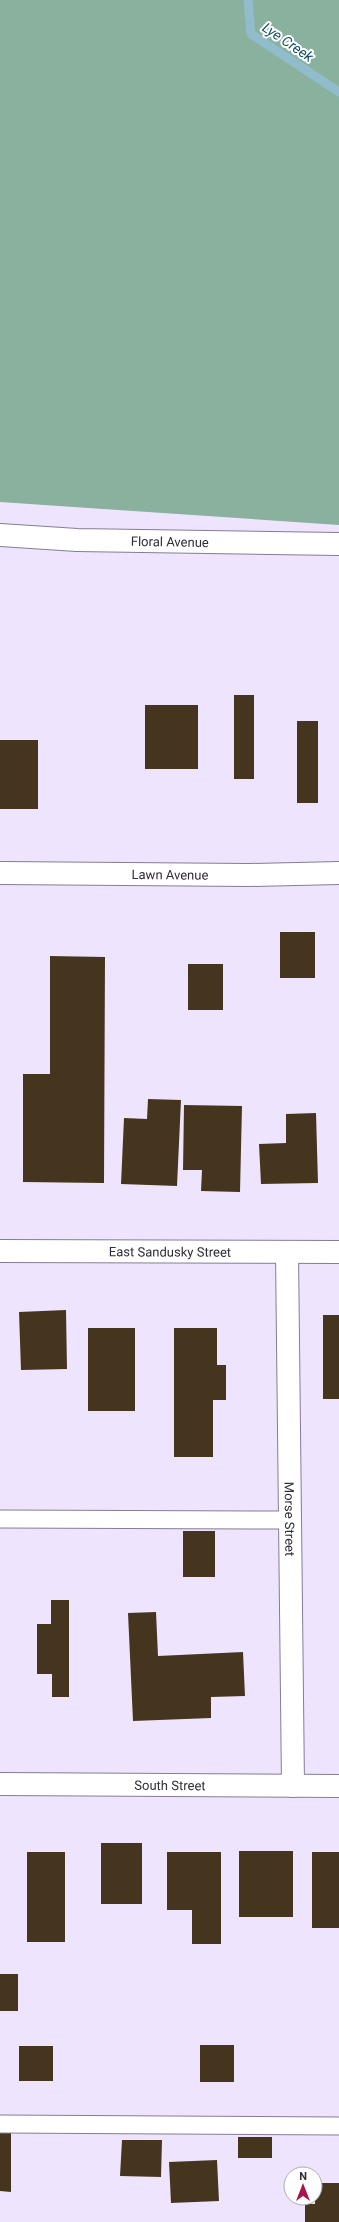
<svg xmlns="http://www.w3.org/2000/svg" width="339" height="2222" font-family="Roboto,sans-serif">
<rect width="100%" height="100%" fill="#efe4fd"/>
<path fill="#89b19d" d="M0,0H339V525L0,502Z"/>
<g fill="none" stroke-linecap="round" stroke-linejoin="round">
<path stroke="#90bccb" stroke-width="9" d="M248,0L251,34L339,92"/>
</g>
<path fill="#46351e" d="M234,695H254V779H234Z
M145,705H198V769H145Z
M297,721H318V803H297Z
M0,740H38V809H0Z
M280,932H315V978H280Z
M50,956L105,957L104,1183L23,1182V1074H50Z
M188,964H223V1010H188Z
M148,1099L181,1100L177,1186L121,1184L124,1118L147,1119Z
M184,1105L242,1106L240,1192L201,1191L202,1170H183Z
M316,1113L318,1183L261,1184L259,1144L286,1143V1114Z
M66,1310L67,1369L21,1370L19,1312Z
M323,1315H339V1399H323Z
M88,1328H135V1411H88Z
M174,1328H217V1365H226V1400H213V1457H174Z
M183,1531H215V1577H183Z
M51,1600H69V1697H52V1674H37V1624H51Z
M156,1612L158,1656L243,1652L245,1696L211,1697V1718L133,1721L128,1613Z
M101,1843H142V1904H101Z
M239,1851H293V1917H239Z
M27,1852H65V1942H27Z
M167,1852H221V1944H192V1910H167Z
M312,1852H339V1928H312Z
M0,1974H18V2011H0Z
M200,2045H234V2082H200Z
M19,2046H53V2081H19Z
M11,2131V2192L0,2191V2132Z
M238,2137H272V2158H238Z
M122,2140H162L161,2177L120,2176Z
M217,2160L219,2201L171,2203L169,2162Z
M315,2183H339V2222H305V2204H315Z"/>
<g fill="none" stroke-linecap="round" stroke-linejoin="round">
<g stroke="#877b96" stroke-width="19">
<path id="lane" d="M0,1519L290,1520
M0,2124L339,2126"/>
</g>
<g stroke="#877b96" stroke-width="24">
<g id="street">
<path id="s1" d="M0,535L77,540L339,544"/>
<path id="s2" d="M0,873L249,875L339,873"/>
<path id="s3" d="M287,1252L293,1786"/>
<path id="s4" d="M0,1784L339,1786"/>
</g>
</g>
<g stroke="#877b96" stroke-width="24">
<g id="secondary">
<path id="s5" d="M0,1251L339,1252"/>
</g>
</g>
<use href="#lane" stroke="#fff" stroke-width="17"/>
<use href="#street" stroke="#fff" stroke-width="22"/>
<use href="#secondary" stroke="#fff" stroke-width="22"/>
</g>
<g text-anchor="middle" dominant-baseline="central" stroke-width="4" stroke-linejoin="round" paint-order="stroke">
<g font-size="13" fill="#322d39" stroke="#fff">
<text stroke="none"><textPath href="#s1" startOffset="170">Floral Avenue</textPath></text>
<text stroke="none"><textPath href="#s2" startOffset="170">Lawn Avenue</textPath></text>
<text stroke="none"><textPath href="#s5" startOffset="170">East Sandusky Street</textPath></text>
<text stroke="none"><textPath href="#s3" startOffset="267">Morse Street</textPath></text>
<text stroke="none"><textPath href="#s4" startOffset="170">South Street</textPath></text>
</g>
<g font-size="14" font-style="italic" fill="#165263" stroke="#fff">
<text transform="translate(288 42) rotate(34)">Lye Creek</text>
</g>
</g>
<g transform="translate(303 2186)"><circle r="19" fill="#ffffff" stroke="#adabb0"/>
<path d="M0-3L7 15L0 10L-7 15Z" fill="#a9154a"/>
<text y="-6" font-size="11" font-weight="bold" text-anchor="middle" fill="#322d39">N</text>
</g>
</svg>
